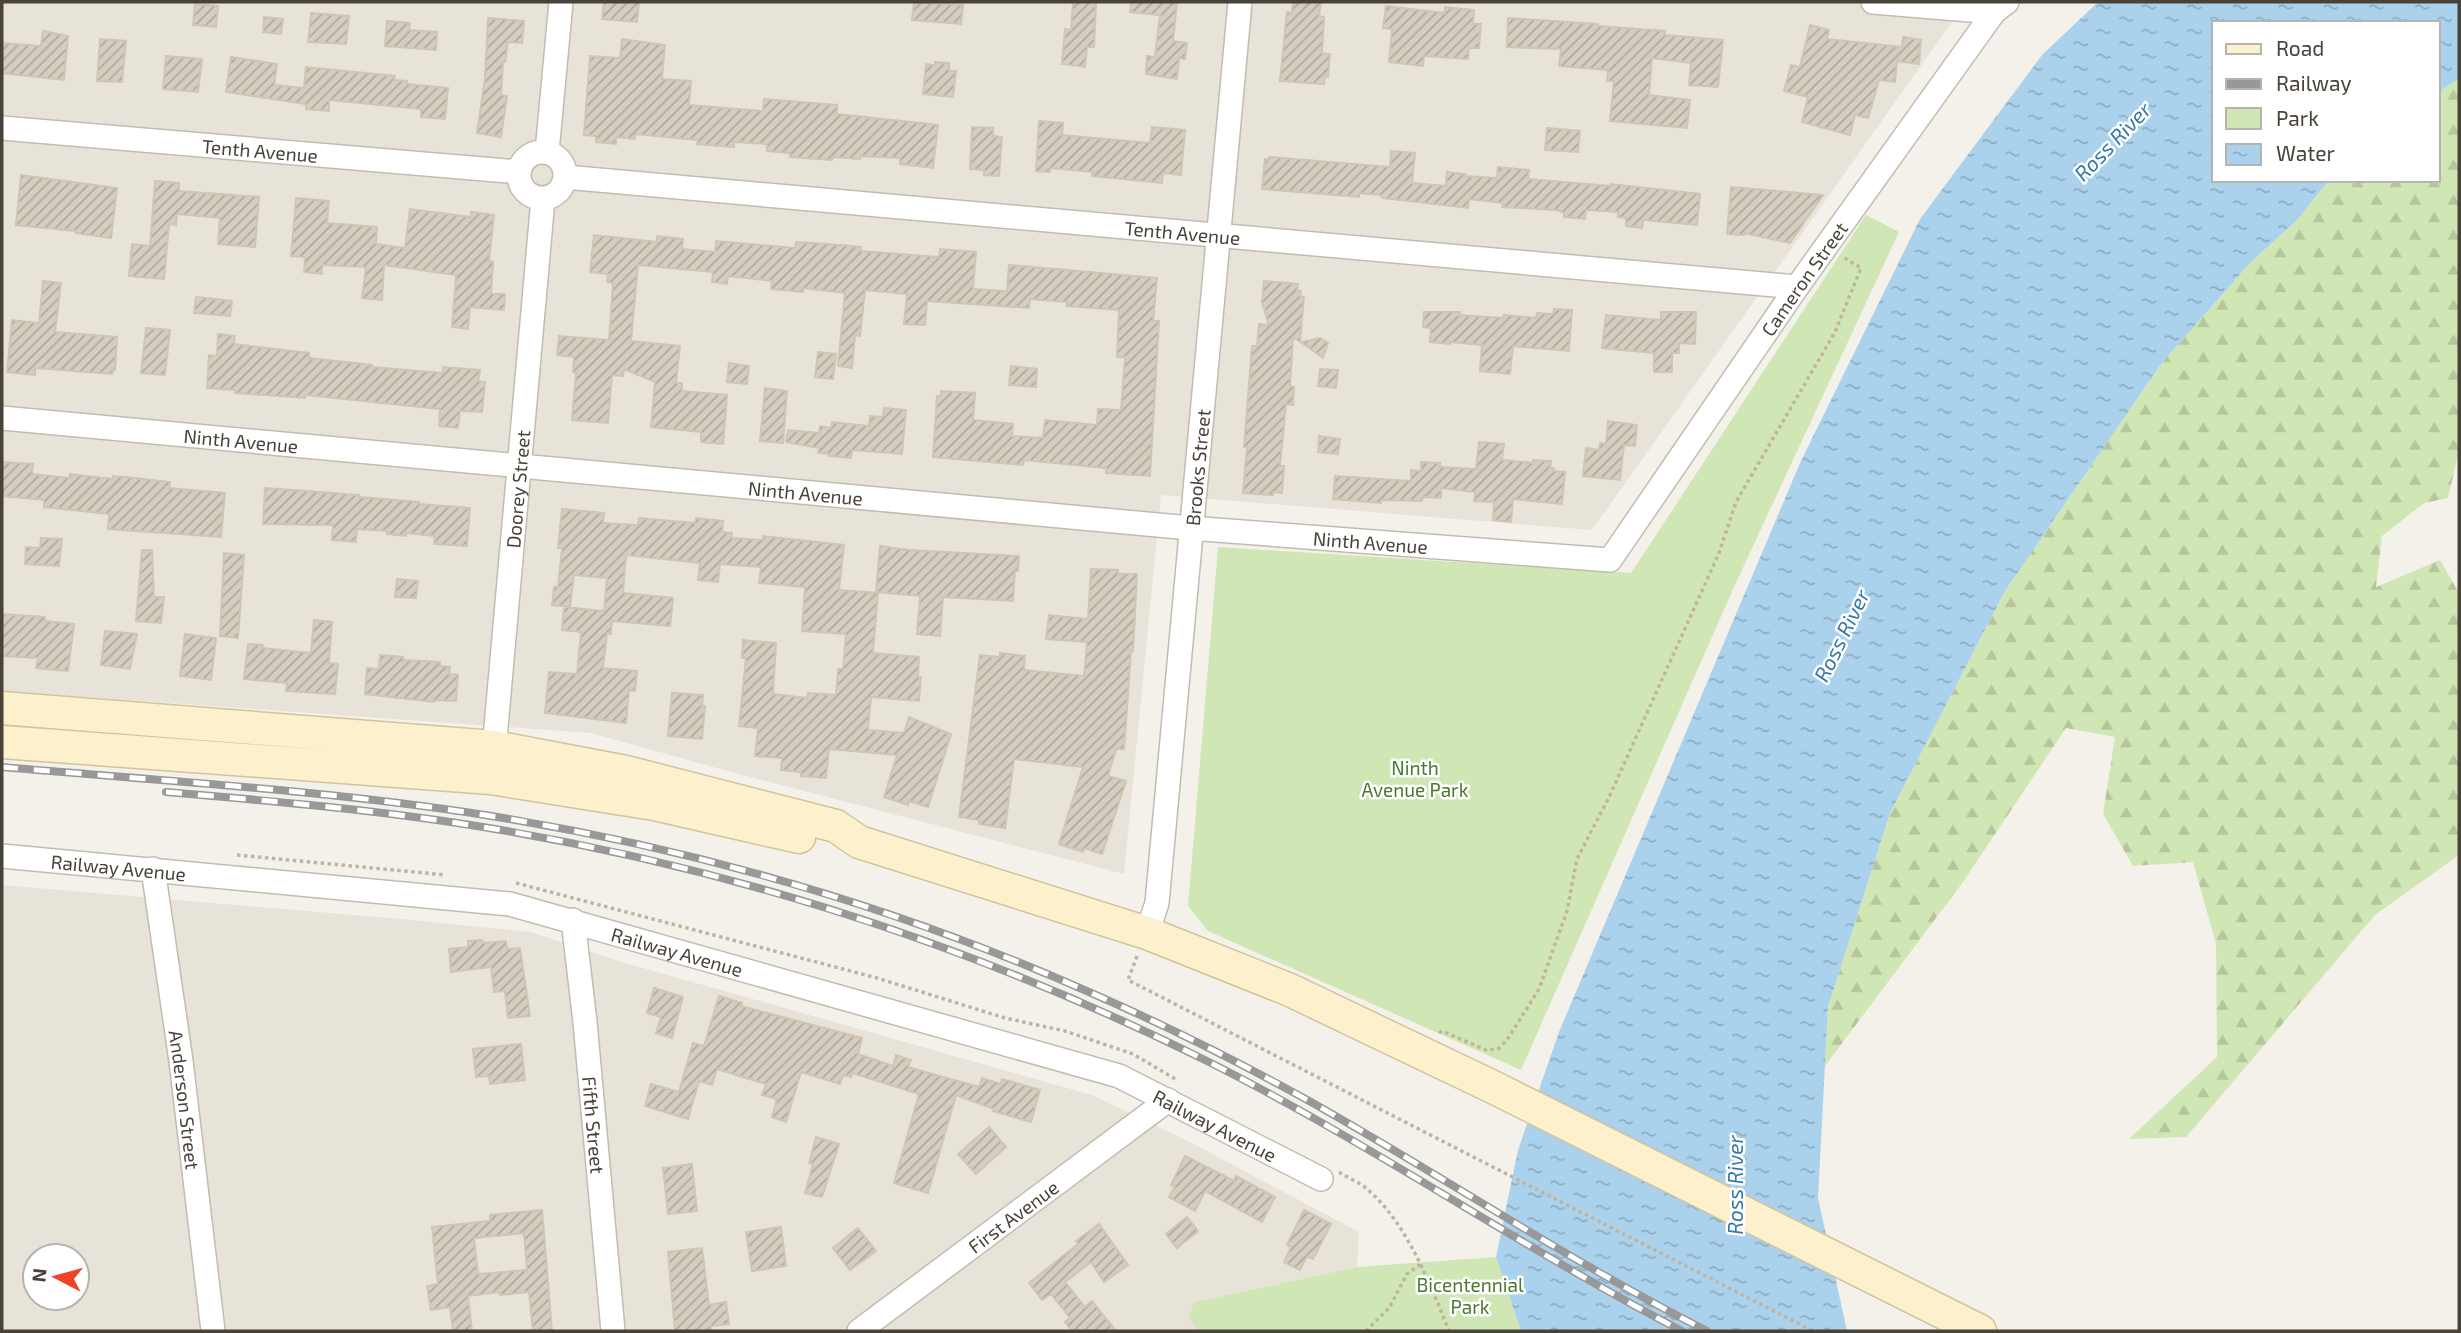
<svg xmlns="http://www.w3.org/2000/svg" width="2461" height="1333" font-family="'Exo 2',sans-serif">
<defs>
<pattern id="forest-firs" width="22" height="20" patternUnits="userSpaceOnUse" patternTransform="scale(1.75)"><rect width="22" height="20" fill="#d1e6b5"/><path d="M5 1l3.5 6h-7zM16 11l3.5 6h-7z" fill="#b5c69c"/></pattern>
<pattern id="water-ripples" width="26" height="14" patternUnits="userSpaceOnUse" patternTransform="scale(1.75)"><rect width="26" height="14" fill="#aad2ed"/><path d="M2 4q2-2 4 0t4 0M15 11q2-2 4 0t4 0" fill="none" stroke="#8cacc1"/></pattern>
<pattern id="building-hatch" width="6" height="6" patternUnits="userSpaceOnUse" patternTransform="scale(1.75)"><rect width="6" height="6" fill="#d5cdc0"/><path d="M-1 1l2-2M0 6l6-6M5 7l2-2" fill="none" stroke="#afa89d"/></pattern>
</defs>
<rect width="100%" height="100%" fill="#f4f1ea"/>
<path fill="#e8e3d9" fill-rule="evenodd" d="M2,2H1966L1592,530L1161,495L1124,874L724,770L591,733L2,691Z
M2,885L401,919L530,932L622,962L1092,1095L1190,1142L1359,1232L1357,1267L1194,1302L1188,1318L1198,1331H2ZM35,1256H77V1298H35Z"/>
<path fill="#d1e6b5" d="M1866,215L1899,232L1734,587L1521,1070L1208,931L1188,906L1218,547L1631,573Z
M1496,1257L1521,1331H1198L1188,1318L1194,1302L1357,1267Z"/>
<path fill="url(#forest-firs)" d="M2459,79V451L2448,498L2424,503L2382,536L2376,587L2440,560L2459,593V855L2375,915L2186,1137L2129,1139L2217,1057L2216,944L2193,862L2133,866L2103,814L2115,737L2066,728L1963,882L1825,1066L1828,1007L1890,813L2005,591L2161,364L2250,263L2297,220L2329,180H2438V92Z"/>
<path fill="url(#water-ripples)" d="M2098,2H2459V79L2438,92V23H2214V180H2329L2297,220L2250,263L2161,364L2005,591L1890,813L1828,1007L1818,1198L1847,1331H1521L1496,1257L1518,1150L1559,1032L1800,463L1920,219L2042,55Z"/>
<path fill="url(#building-hatch)" stroke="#d0c5b4" stroke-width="2" fill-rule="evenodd" d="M604,2H639L637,22L602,19Z
M914,2L963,5L961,24L912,20Z
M1073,2H1096L1094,47H1087L1085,67L1062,64L1065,29L1071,30Z
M1131,2H1177L1173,41L1187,43L1185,59L1179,58L1177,79L1146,74L1147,56L1155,57L1160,15L1130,12Z
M1293,2H1321L1319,16L1324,17L1322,53L1330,54L1328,77L1325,76L1324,84L1280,81L1287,12L1292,13Z
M195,4L218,6L216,27L193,25Z
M1386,6L1445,13V7L1474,10L1473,24H1481L1479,48H1469L1468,59L1424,56L1423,66L1389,62L1392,29L1383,28Z
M311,13L349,16L346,44L308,42Z
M264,17L283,19L281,34L263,32Z
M488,18L524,21L522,43L508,42L505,62H503L501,95L507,96L501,137L477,133L485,78Z
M1508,18L1598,24V26L1665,31V35L1723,40L1718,87L1689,85L1691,63L1652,58L1649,95L1690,100L1687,128L1610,121L1614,81H1607L1608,70L1559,66L1561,49L1507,47Z
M387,21L410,23L409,30L437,32L436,50L385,46Z
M1810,25L1829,30L1827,39L1902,47L1903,37L1921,40L1919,64L1897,61L1895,82L1879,80L1868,118L1855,115L1850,135L1802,122L1808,97L1784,91L1791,65L1800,67Z
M43,31L68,36L64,80L2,73V43L41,46Z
M100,39L126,41L122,82L97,81Z
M622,39L665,45L662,79L691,81L689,105L763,111L764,99L837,105V114L938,125L933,168L900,164V158L861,156L860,159L833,157L832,160L790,157V153L767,151V144L734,142V147L697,144L698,140L635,134V139L616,137V144L596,142V136L584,135L590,56L620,58Z
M166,56L202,59L198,92L163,89Z
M231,57L277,64L274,85L304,88L306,67L395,76L394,80L407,81V84L448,88L445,119L421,117V109L329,100V111L306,109V104L226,92Z
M935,62L949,63V71H956L953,97L923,94L926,64L935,65Z
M1039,121L1063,123L1062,135L1150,143L1152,127L1185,130L1181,175L1163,173L1162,183L1092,176L1093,172L1050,168V172L1036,171Z
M972,127L993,128V136L1002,137L999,176L984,175V170L970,169Z
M1547,128L1580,131L1578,152L1545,150Z
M1391,151L1415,153L1412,183L1446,186L1447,172L1465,174L1464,176L1497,178L1498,167L1529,170L1528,179L1611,186V184L1700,194L1697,225L1643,220L1642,228L1626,226V218L1618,217V212L1586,210L1585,219L1564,217V213L1558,210L1502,207L1503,203L1469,199L1468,208L1383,198L1380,195L1359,193V197L1262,189L1265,159L1269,160V157L1390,167Z
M21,175L117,188L111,238L76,233V231L16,225Z
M155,181L179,183V191L259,197L255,247L218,244L220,218L177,214L176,225L169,224L164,279L129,276L132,244L150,246Z
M1731,187L1823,195L1790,243L1744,233V235L1727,234Z
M296,198L329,201L327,223L377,227L376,244L405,248L410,209L471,217V212L494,215L489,261L493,262L491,294H505L504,310L470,307L468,329L452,327L456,275L384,265L382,300L362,298L366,267L322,265V274L304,272L305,257L291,256Z
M594,235L657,242V236L683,239L682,249L715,252L716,241L795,248L796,242L828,244L861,247L860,251L939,257L940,249L976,252L973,289L1007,291L1009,265L1157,278L1153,321H1159L1150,476L1106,473V468L1024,460L1023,465L933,457L937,396H941V391L975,393L973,420L1013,424L1012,436L1043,438L1045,420L1097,425L1098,409L1121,410L1125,357H1117L1119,310L1067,306V302L1030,299L1029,308L927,301L925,325L904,324L907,294L865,290L860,336L855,335L852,368L838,366L845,293L803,288V292L771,289L772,281L728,276L727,284L712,282L713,272L638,265L631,341L680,346L676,383H682V391L727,395L723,444L701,442V432L651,427L655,382L624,369L623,376L612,375L608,423L572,420L576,373L573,372L574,357L557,355L559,336L609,340L613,283L607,282L608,274L590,272Z
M43,281L61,283L55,332L117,337L115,370H113L112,374L35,368V375L7,372L12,320L39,323Z
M1264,281L1298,284L1297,291H1301L1300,296L1304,297L1300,342L1293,337L1290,386L1294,387L1293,405L1286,404L1280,466H1284L1282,493L1273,492V495L1243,493L1247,447H1244L1252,346H1257L1259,324L1269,325L1262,302Z
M196,297L232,301L230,316L194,313Z
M1554,309L1572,310L1569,351L1513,346L1510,374L1480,371L1482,345L1450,342V344L1430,342L1431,328L1423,327L1424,312H1460L1459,315L1503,318L1504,315L1536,318L1537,313L1553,314Z
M1661,312H1696L1695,344L1679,343V353H1672V372H1654V353L1602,348L1606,315L1661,320Z
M146,328L170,330L165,375L141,373Z
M218,334L235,336L234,344L309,353V358L372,365V367L443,373V367L480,370L478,381L485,382L482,412L460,411L458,428L439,426L440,409L306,395L305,398L235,393V390L207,388L209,355L217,356Z
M1320,338L1328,343L1323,358L1301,342Z
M818,352L836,354L833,379L815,377Z
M729,363L749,366L747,384L727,382Z
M1011,366L1037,369L1036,387L1009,385Z
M1320,369L1338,370L1336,388L1318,386Z
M765,388L787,391L783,443L760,441Z
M884,408L906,410L902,454L852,450L851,458L829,456V454L818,453L819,448L786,442L788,430L819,433L820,426L831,428L832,422L869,426L870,416L883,417Z
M1608,421L1637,425L1635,446L1624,445L1620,480L1583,476L1586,448L1599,450L1600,443L1606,444Z
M1319,436L1340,439L1338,454L1318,452Z
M1479,442L1504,444L1502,460L1533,463V460L1551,461L1550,468H1554L1553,471L1565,472L1562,504L1513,499L1511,522L1493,520L1494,502L1474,501L1475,492L1441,488V498L1423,497L1422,501L1381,500V503L1333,499L1335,476L1411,481V470L1421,471V462L1440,463V467L1476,469Z
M2,462L33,464L32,474L70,478V474L113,479V476L135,478L170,482L169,488L225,493L221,537L108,529L109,514L44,507V500L2,496Z
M265,488L359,495V497L419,502V504L470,508L467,546L434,544L435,536L406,533V536L387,534V531L357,529L356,542L332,540L333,525L263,524Z
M562,509L604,513L603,523L638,525L639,518L695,523L696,518L723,521L722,532L732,533L731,538L763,540V536L844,545L839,590L878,593L873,653L919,657L918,677H921L919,701L871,697L868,730L904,733L909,717L951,734L928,807L909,801L908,805L884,797L897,755L829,749L826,778L801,776V772L781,770L782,758L755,756L758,728L739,726L746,658H742L743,640L776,643L773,694L807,698L808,693L836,695L838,669H843L846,634L802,631L805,587L759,583L761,567L720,564L718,582L698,580L700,563L626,555L623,593L673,598L670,626L612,621L611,634L607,633L603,668L637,671L635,691L629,690L626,723L545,713L549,672L577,674L581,632L562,630L564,607L604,611L607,578L574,575L570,607L552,605L554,587H558L562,548H558Z
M41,538L62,539L59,566L25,564L26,547L40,548Z
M880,546L909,550L1019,556L1018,571H1015L1013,601L943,597L940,636L917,634L920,596L876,592Z
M142,550H152L154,597H164L161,623L136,621Z
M224,553L244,555L238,638L220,636Z
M1091,569L1118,570V574H1137L1133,651H1131L1124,749H1116L1108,776L1126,781L1102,854L1084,848L1083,852L1059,844L1083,767L1014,759L1005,828L979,824V820L959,817L980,655L1000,657V653L1025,656L1024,670L1084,676L1087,642L1046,639L1049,615L1088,619Z
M397,579L418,581L416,598L395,597Z
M2,614L45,617V621L74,624L68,671L36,668L38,658L2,656Z
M314,620L332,622L329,663L338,664L335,694L286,691L287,683L244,679L248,644L263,645L262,648L311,653Z
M105,631L137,634L130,669L101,665Z
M185,634L216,638L211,680L180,676Z
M380,655L403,657V660L440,662V666L450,667L449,674L458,675L456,701L434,700V702L365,694L367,668L379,669Z
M672,693L703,695L702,706H705L702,739L668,736Z
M482,940L483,943L506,941L507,949L520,948L530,1016L508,1018L505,991L494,992L491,967L451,972L449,949L468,947V941Z
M654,988L683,997L672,1038L656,1033L661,1017L647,1013Z
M719,996L742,1003L741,1006L862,1038L858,1054L893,1066L896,1055L911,1060L908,1067L979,1087L982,1078L1001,1084L1002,1079L1040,1090L1031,1122L993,1111L994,1109L956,1095L928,1193L894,1183L919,1094L852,1073L851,1077L843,1075L840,1084L801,1072L786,1122L772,1117L777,1099L762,1095L766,1084L717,1069L712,1085L699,1081L688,1119L645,1106L651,1084L679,1092L693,1043L704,1046Z
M521,1044L525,1080L490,1084L489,1076L476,1077L473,1049Z
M989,1127L1006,1147L976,1174L958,1154Z
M816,1137L839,1144L822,1197L805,1193L813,1164L809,1163Z
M1185,1156L1234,1181L1236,1176L1275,1197L1262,1222L1205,1191L1195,1211L1169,1197L1175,1186L1171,1185Z
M692,1164L697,1211L668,1214L663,1168Z
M542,1210L552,1331H533L529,1292L500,1295L499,1292L468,1296L472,1331H453L450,1307L431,1310L427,1286L438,1284L432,1227L490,1221V1215ZM524,1233L527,1270L478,1274L474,1238Z
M1304,1210L1331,1224L1313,1259L1307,1256L1300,1270L1284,1262L1291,1247L1287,1245Z
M1187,1217L1198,1231L1177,1248L1166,1234Z
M1099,1224L1128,1265L1104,1282L1091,1262L1065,1282L1085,1307L1092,1301L1116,1331H1072L1065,1322L1070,1318L1051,1294L1042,1300L1029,1283L1078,1244L1076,1241Z
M781,1227L786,1266L752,1271L746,1232Z
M858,1228L876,1251L850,1270L833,1248Z
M702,1248L709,1305L726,1302L729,1324L711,1326L712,1331H675L668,1252Z"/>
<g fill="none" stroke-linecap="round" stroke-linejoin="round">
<g stroke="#c2bcb0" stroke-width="26">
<g id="minor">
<path d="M1873,2L1994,12"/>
<path id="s1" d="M2,128L519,172"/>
<circle cx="542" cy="175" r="23"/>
<path d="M547,152L561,2"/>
<path id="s2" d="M565,177L1797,287"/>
<path id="s3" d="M2,418L1190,528L1610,560L1797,287L1994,12L2007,2"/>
<path id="s4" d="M493,761L543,199"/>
<path id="s5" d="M2,856L510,904L1119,1076L1321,1179"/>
<path id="s6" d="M153,869L181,1061L213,1331"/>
<path id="s7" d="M573,920L585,1022L613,1331"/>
<path id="s8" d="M1147,933L1157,903C1183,603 1214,302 1240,2"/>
<path id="s9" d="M859,1331L1168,1100"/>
</g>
</g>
<g stroke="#d2c39c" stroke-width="35">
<path id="secondary" d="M2,708L494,747L626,772L836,826L859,842L1147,933L1290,990L1497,1089L1980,1331
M2,742L491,778L654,804L799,837"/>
</g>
<path stroke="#c1b49f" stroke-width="3.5" stroke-dasharray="3.5 3.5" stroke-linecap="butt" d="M237,855L446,875
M516,883L877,978L1005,1018L1065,1031L1133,1054L1177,1080
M1137,956L1128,980L1813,1331
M1439,1033L1442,1031L1486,1050L1498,1049L1507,1040L1539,989L1567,911L1577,859L1610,795L1719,553L1736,502L1835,332L1861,268L1843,257
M1339,1172C1348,1178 1359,1182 1367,1189C1407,1223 1430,1284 1449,1331
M1329,1331H1330
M1366,1331L1389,1308L1407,1274L1421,1264"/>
<use href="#minor" stroke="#fff" stroke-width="23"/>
<use href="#secondary" stroke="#fcf0cd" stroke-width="32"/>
<g stroke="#989898" stroke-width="8">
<path id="rail" d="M2,767C163,781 325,790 485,815C692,848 897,907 1089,992C1165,1025 1239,1062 1311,1102C1444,1177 1571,1262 1707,1331
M166,792C272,801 378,810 483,827C734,868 977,947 1205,1060C1369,1142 1520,1247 1682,1331"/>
</g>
<use href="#rail" stroke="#fff" stroke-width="5" stroke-dasharray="16" stroke-linecap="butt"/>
</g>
<g text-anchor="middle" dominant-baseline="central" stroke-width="5" stroke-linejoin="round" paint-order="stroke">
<g font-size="19" fill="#484239" stroke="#fff">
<text stroke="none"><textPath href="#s1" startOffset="259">Tenth Avenue</textPath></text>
<text stroke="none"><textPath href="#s2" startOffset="620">Tenth Avenue</textPath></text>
<text stroke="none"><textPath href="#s3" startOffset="1956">Cameron Street</textPath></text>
<text stroke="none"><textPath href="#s3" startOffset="240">Ninth Avenue</textPath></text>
<text stroke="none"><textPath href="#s8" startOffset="469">Brooks Street</textPath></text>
<text stroke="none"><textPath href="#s4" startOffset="273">Doorey Street</textPath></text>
<text stroke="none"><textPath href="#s3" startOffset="807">Ninth Avenue</textPath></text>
<text stroke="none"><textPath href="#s3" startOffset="1374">Ninth Avenue</textPath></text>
<text stroke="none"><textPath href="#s5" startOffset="117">Railway Avenue</textPath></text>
<text stroke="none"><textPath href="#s5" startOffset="684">Railway Avenue</textPath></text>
<text stroke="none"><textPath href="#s6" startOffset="233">Anderson Street</textPath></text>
<text stroke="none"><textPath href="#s5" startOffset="1251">Railway Avenue</textPath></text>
<text stroke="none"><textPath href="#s7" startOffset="206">Fifth Street</textPath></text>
<text stroke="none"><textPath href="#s9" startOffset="192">First Avenue</textPath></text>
</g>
<g font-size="19" fill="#4a782e" stroke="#fff">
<text x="1415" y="767">Ninth<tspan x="1415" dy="22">Avenue Park</tspan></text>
<text x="1470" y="1284">Bicentennial<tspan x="1470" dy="22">Park</tspan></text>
</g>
<g font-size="21" font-style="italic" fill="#3478a7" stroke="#fff">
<text transform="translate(2112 141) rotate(-46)">Ross River</text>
<text transform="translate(1841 635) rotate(-64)">Ross River</text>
<text transform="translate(1734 1185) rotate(-90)">Ross River</text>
</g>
</g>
<rect width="2461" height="1333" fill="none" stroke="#484239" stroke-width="7"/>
<rect x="2212" y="21" width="228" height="161" fill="#ffffff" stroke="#b6b3b0" stroke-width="2"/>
<rect x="2226" y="44" width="35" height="10" fill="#fcf0cd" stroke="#b6b3b0" stroke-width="2"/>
<text x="2276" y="56" font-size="21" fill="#484239">Road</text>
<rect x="2226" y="79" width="35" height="10" fill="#989898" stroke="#b6b3b0" stroke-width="2"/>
<text x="2276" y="91" font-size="21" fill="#484239">Railway</text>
<rect x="2226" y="108" width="35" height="21" fill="#d1e6b5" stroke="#b6b3b0" stroke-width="2"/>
<text x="2276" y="126" font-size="21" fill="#484239">Park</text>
<rect x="2226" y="144" width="35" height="21" fill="url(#water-ripples)" stroke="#b6b3b0" stroke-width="2"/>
<text x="2276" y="161" font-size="21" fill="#484239">Water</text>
<g transform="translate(56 1277) rotate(276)"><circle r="33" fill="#ffffff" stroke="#b6b3b0" stroke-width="2"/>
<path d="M0-5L12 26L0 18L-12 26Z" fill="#ef4327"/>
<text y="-10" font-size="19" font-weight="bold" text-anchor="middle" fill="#484239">N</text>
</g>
</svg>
